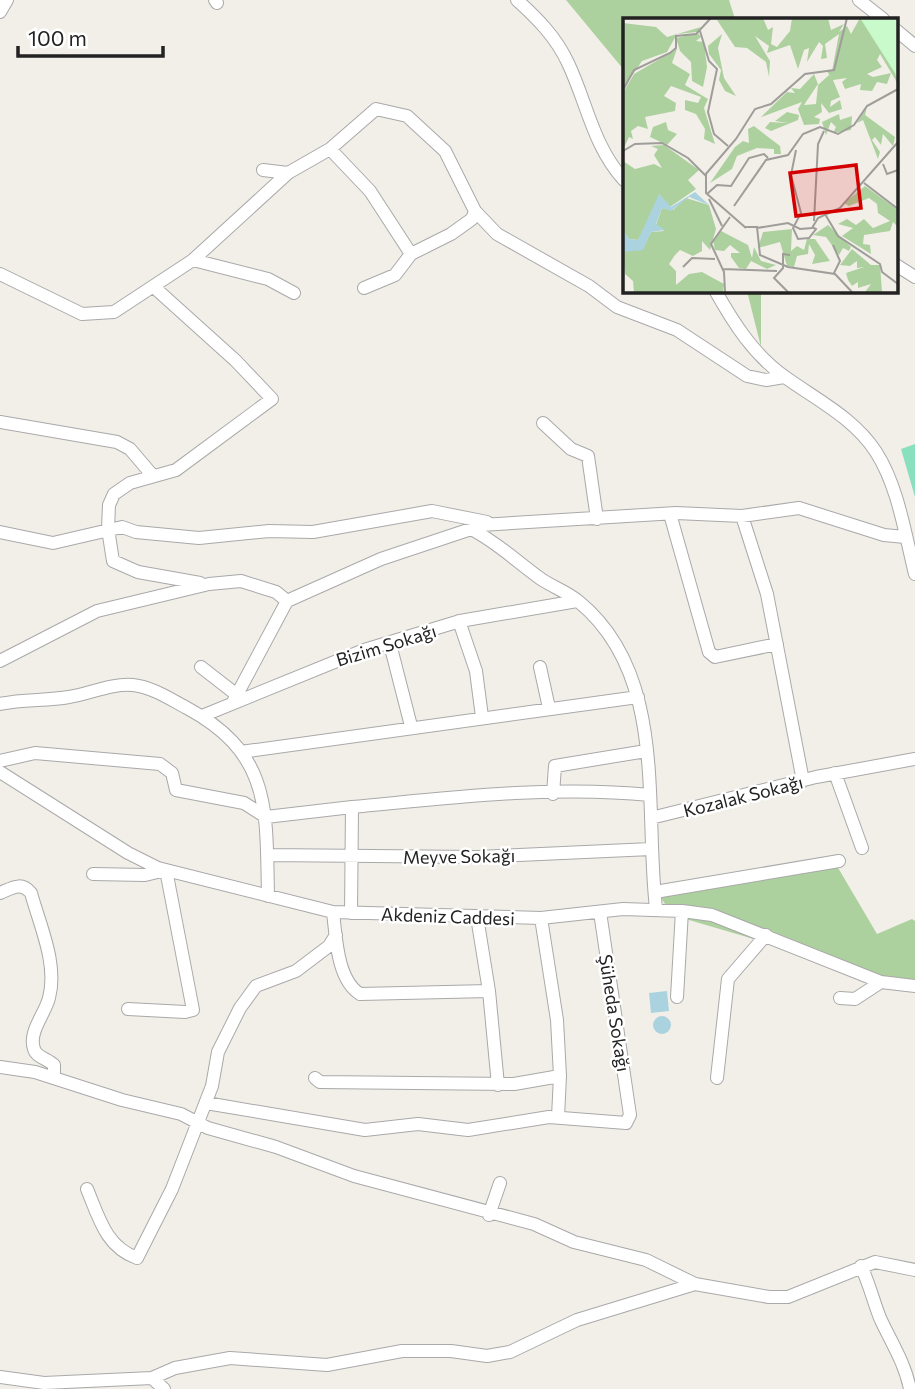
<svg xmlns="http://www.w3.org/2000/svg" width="915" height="1389" font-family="Commissioner,sans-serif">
<rect width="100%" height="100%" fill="#f2efe9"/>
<path fill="#add19e" d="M566,0H729L735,19H624V70Z
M747,291H761V347Z
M834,861L877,934L912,919L915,921V986L672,915L658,893Z"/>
<path fill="#88e0be" d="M915,444V497L901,449Z"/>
<path fill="#aad3df" d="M667,991L669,1011L651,1013L649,993Z
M653 1025a9 9 0 1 1 18 0a9 9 0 1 1-18 0Z"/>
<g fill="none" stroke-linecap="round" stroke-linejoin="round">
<g stroke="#a9a9a9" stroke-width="14">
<path id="minor" d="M215,0L217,3
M517,0C537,18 556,37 568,63C587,103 593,146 624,180
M859,0L883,19
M0,12L7,0
M896,30L915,46
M330,149L370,191L411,254
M263,170L288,173
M193,260L268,279L294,293
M896,265L915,277
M0,274L82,314L114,312L193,260L288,173L330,149L376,109L407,116L445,151L475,211L497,234L589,286L617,307L677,330L747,376L766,380L784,377
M155,288L236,361L272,399L176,470L130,483L114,494L109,505L108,529L113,561L138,572L200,583
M364,288L395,275L411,254L451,234L472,219L475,211
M715,290C734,324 754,355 785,377C817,400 854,418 876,452C898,486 905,534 915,574
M0,422L117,442L130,449L153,476
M543,423L571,449L588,456L597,519
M670,514L709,652L715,657L777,644
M742,516L767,594L803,781
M481,525L676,513L742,516L799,508L884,535L905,537
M0,532L53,543L122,527L136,532L199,538L269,531L313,532L432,511L487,522
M459,621L476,671L482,717
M390,644L411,726
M0,661L97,611L209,584L241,581L276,592L287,601L381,559L471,529C497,542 517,562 541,579C553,587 567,592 578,601C668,674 644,806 656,908
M201,667L237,695
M540,667L549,708
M233,702L287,601
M0,704C23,699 46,701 69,697C89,694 112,683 133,685C152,687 170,699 187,708C272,754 266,810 268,896
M202,716L364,650L460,621L577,601
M241,752L638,697
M0,761L35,753L160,764L172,773L176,790L244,803L266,817L352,807
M0,772L128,853L158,868L333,912L541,918L623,909L682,911L712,915L881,982L915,986
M835,773L862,848
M553,794L555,766L646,751
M651,818L816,777L915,759
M267,855L478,857L651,849
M93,874L145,875L166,870L193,1010L185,1012L128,1009
M655,892L839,861
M0,893C12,888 21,881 31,893C40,926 58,964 49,998C45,1014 28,1032 34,1049C36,1057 48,1059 54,1065V1078
M333,912C336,937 337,980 360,994L489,991
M351,913L352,807C450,798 552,785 650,795
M477,917L489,991L498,1085
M677,997L682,911
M840,998L855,999L881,982
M0,1067L35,1072L122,1100L181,1114L208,1128L276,1147L354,1176L534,1224L574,1242L646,1260L695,1284
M315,1078L320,1082L514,1084L560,1076L557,1020L541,918
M717,1078L728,979L766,935
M206,1103L365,1130L418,1124L468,1130L549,1117L626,1123L630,1115L600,912
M558,1117L560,1076
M87,1189C99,1218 106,1247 137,1258L172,1189L212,1086L218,1052L240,1008L256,986L296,971L329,946L336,935
M489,1215L500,1183
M861,1266C869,1283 873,1300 880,1318C891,1342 905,1363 910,1389
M0,1377L44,1383L152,1378L175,1368L230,1358L327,1365L402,1351H451L487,1356L510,1352L577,1320L695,1284L769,1297H788L875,1262L915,1270
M152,1378L164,1389"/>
</g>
<use href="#minor" stroke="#fff" stroke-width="12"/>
</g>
<g text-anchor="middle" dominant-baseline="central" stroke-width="5" stroke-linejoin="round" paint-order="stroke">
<g font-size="18" fill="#222" stroke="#fff">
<text transform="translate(386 645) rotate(-17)">Bizim Sokağı</text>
<text transform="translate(743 796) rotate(-14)">Kozalak Sokağı</text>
<text transform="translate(459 856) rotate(-1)">Meyve Sokağı</text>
<text transform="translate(448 916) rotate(2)">Akdeniz Caddesi</text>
<text transform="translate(615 1013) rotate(81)">Şüheda Sokağı</text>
</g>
</g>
<g transform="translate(623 18)">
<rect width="275" height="275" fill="#f2efe9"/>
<path d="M140,0L145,12L150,9L148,26L154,29L167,13L169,0H205L208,12L221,6L216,14L224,8L228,16L237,0H275V66L257,36L254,42L259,49L244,56L250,59L268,55L264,66L254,64L249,73L237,72L238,66L222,71L219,64L224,60L210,62L217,79L208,83L207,89L217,82L219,91L206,95L198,85L199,94L191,99L197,101L196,106L181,107L175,91L179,84L138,99L164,74L172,75L168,70L177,71L191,56L195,66L181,87L193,86L195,67L206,57L208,60L204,53H209L216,16L202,26L204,40L198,41L200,28L196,24L184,44L186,30L181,32L175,51L167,27L144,35L146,28L132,18L147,43L146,59L143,44L124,30L112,29L94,2ZM0,5L33,9L44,19L78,9L74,14L54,16L44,34L19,43L0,71ZM75,15L78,19L73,23L81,24L84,49L80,69L69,63L68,44L57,33L53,20ZM99,16L95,30L101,60L113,78L102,73L96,62L98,52L86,36L85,28ZM54,31L49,45L67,56L62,67L85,81L81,90L92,126L81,121L82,111L73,96L62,92V82L75,85L78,79L48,68L41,78L53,85L52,93L22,99L25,111L15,108L8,113L10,121L6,119L0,132V75L11,56ZM244,89L242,97L272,119L270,128L260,116L258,127L252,119L249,122L257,134L255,141L240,102L234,105ZM164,94L176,97L175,102L148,113L142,110L147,104L166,105L152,103ZM216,96L217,102L229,98L228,112L210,115L213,109L208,104L203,117L199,104ZM43,104L45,112L54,116L44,127L27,119L30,109ZM131,108L157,128L158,136H151V131L134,130L114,138L109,151L87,165L112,129L120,123L126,125L125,111ZM41,127L76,152L65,162L73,171L47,189L36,176L37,183L15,222L6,221L0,213V143L12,151L31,146L39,150L31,137L35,131L28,128ZM242,168L275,192V209L270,204L267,213L241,217L240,226L247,227L248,236L219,218L230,210L215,206L224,201L233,207L241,201L250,210L267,203L255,195L254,186L246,180L226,188L221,185ZM63,180L86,187L93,211L87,232L79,223V233L70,238L57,232L52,237L46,246L53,253V267L66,256L79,254L101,266L100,274H11L10,263L2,256L0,233L20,230L28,214L41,213L33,207L39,190L50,192ZM205,207L228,229L226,233L220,230L216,237L203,219L190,217ZM169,211L168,233L174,228L181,232L184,221H192L207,243L189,246L192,237L186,226L185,236L174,238L171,249L164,248L157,224L135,230L140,214ZM98,213L125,227L129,240L131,229L138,243L153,247L144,251L128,243L123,251L116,250L108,239V235H117L107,227L101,233L92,232L90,222ZM229,231L248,247H257L259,274H242L248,266L235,270V264L229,268L225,262L223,255L241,249L234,250V243L227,248L217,247Z" fill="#add19e"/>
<path d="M237,0H275V66L272,55Z" fill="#c8facc"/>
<path d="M72,174L86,187L66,179L48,193L39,190L33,206L42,212L28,214L20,232L0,234V213L6,221L15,222L36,176L48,189Z" fill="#aad3df"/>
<path fill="none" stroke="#9f9d99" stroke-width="2" d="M77,13L86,43L94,51L85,94L91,116L105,128M0,72L11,52L47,35L53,30V18L73,16L88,0M173,132L168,157L178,195L170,210L175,221L186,220L193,211L189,209M0,133L12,126L39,125L65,140L83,158M260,146L264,156L275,152M83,156V175L123,210M82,157L113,121L132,91L148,86L182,56L211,52L224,0M241,165L275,191M84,176L94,167L108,168L126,140L141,136L145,140M86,181L99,208M111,188L143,142L165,137L180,116L197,109L215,116L231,107L244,88L275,71M202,196L215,218L257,246L259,254L275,266M191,203L195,126L201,113M121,209H134L137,237L165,249L212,256L229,274M134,210L165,205L177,211L189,210L195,200L217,190L275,124M210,227L217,243L211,255M60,249L69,240L92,241M99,251L154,253M102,274L101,254L88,226L107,199M165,274L151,260L160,250V236L167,237"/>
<path fill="#d40000" fill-opacity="0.15" stroke="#d40000" stroke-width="3.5" d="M233,147L238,190L173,198L167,155Z"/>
<rect width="275" height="275" fill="none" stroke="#222" stroke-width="3.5"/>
</g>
<path d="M18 46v10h145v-10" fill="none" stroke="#222222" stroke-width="3.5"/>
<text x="28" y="46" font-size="21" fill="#222222" stroke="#ffffff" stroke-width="5" paint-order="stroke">100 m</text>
</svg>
